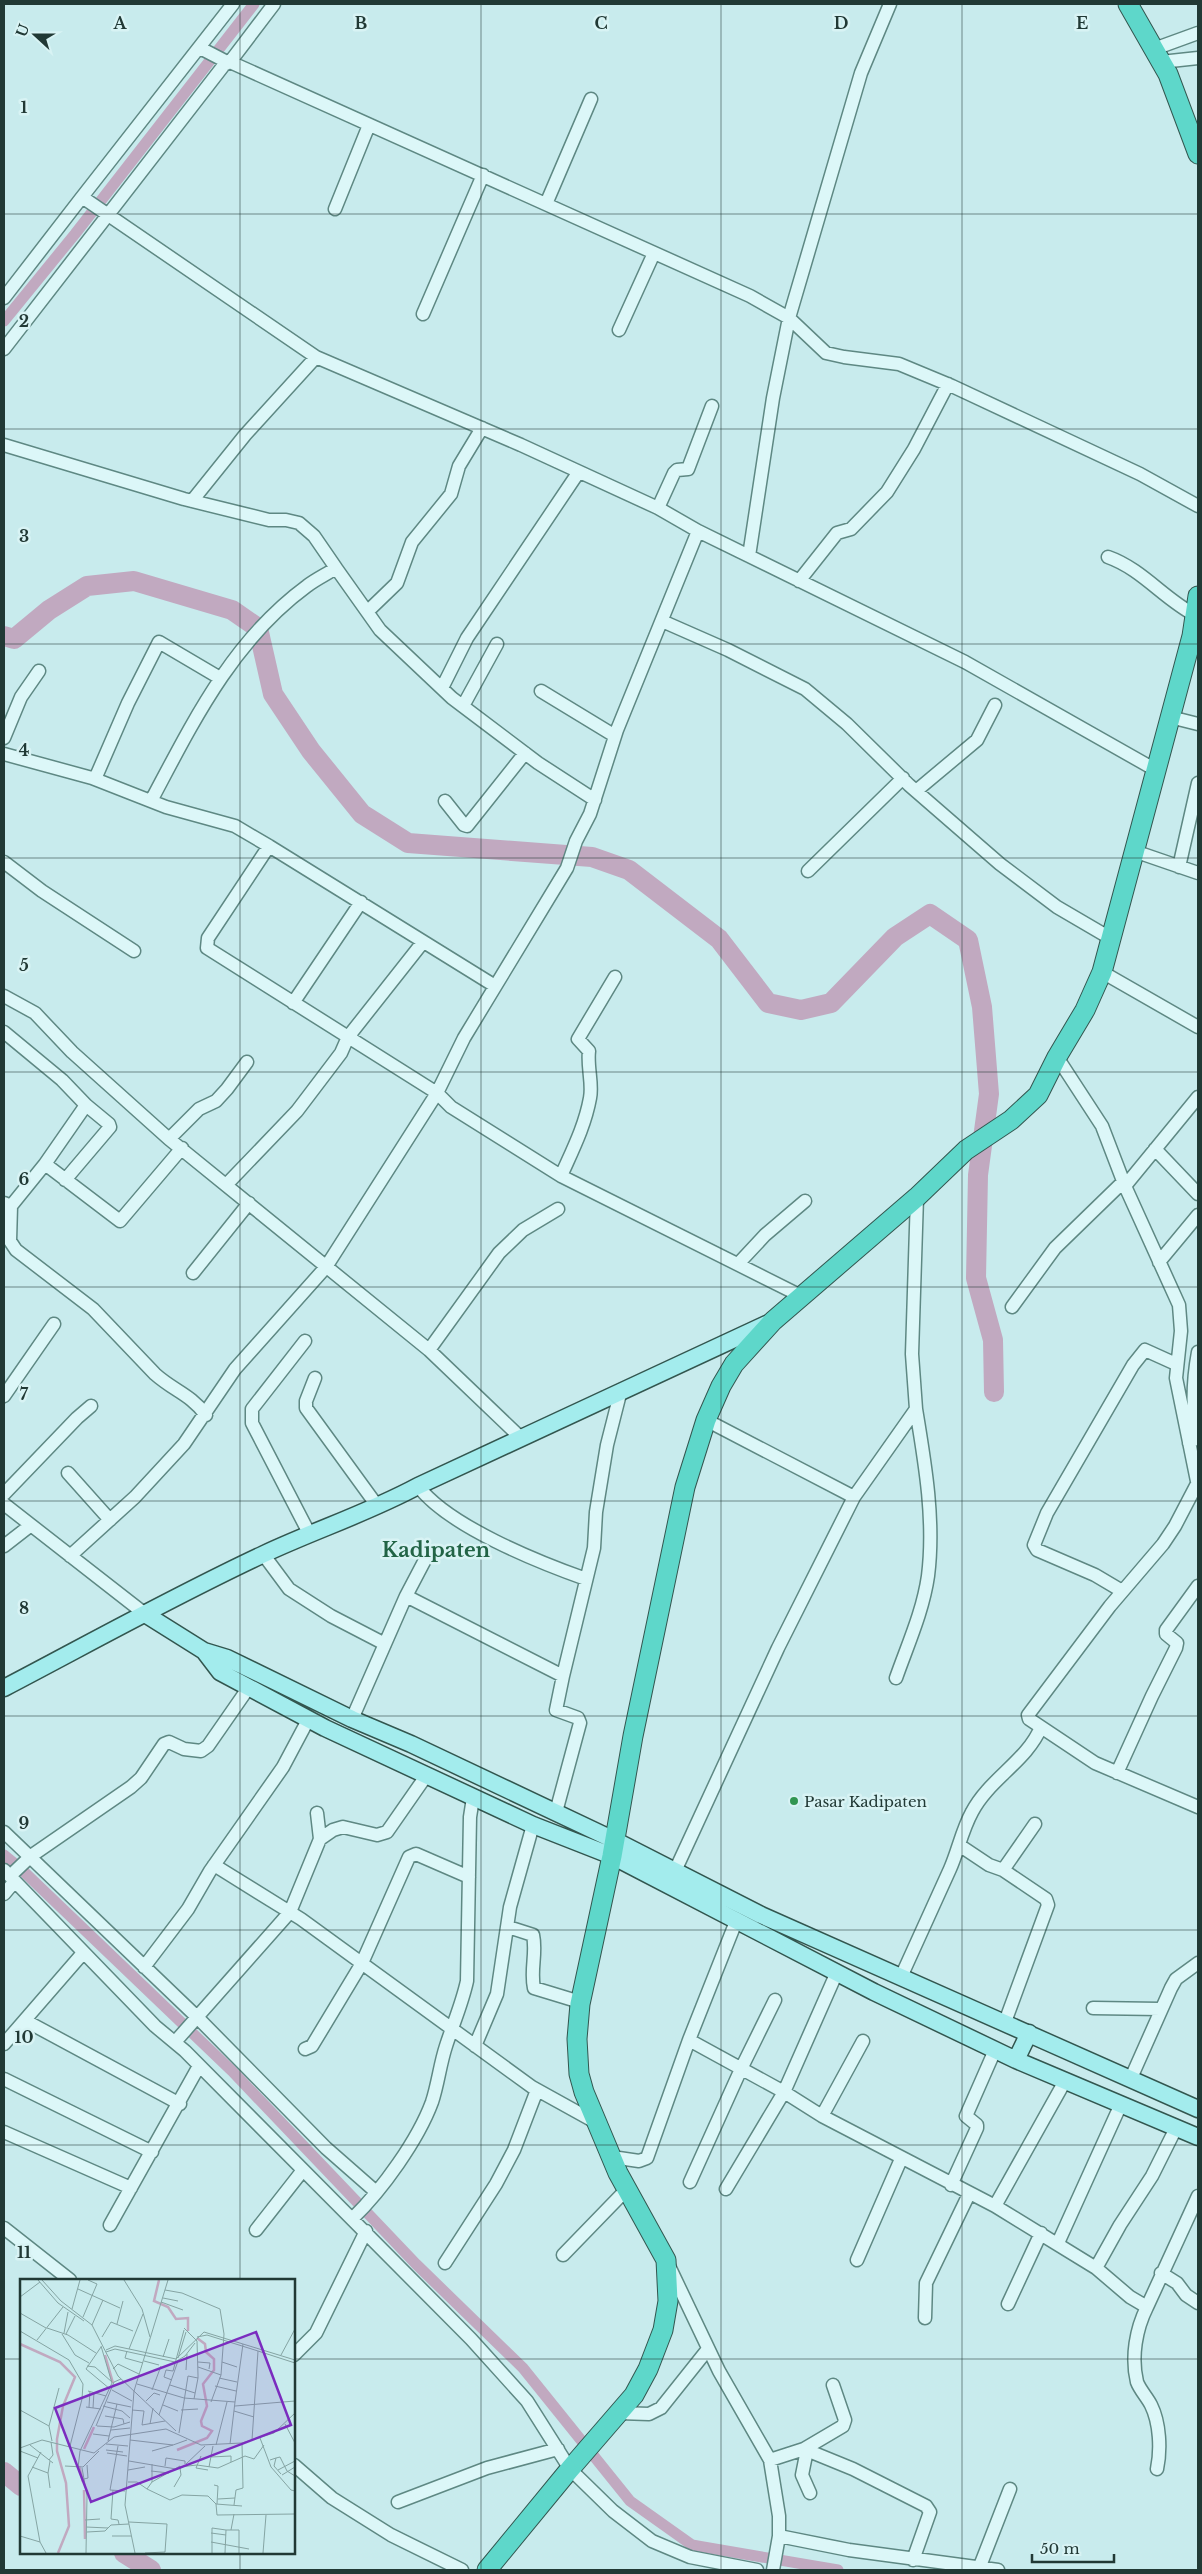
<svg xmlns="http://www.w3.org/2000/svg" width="1202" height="2574" font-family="'Libre Baskerville',serif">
<rect width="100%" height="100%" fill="#c8ebed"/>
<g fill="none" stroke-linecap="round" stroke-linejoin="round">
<path stroke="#c1a9c0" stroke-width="11" d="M4,321L75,234L254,4
M4,1855L20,1868L232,2071L416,2264L523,2368L630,2501L692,2545L838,2570"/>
<path stroke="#c1a9c0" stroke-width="20" d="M4,636L14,639L49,610L87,586L134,581L232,610L258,628L273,694L311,751L362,814L408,843L592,857L629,870L719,939L768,1003L801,1010L831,1003L895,937L930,914L968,940L982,1007L989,1094L978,1175L976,1278L993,1340L994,1392
M4,2472L21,2486
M124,2553L151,2570"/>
<g stroke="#5e8883" stroke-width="15">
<path id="minor" d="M233,4L82,197L316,357L521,445L658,508L698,531
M200,48L227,62
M1154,49L1198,33
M230,62L274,4
M1161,62L1198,58
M546,204L591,99
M335,209L369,125
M4,298L82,197
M423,314L483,175
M619,330L654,253
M4,349L224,65L230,62L750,296L789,318L826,353L844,357L899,364L952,386L1140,474L1198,506
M4,445L184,499L269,520H286L299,523L314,536L336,568
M192,501L245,435L316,357
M658,508L674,473L677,470L688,469L712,406
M749,556L773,398L789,318L861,73L890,4
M1108,557C1142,569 1164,599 1195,615
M799,581L837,533L851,529L887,492L914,449L948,384
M368,611L397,583L412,542L451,494L459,466L482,428
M662,621L728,650L805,689L847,724L909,785L1000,864L1057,907L1110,938
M442,688L467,638L578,473
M541,691L615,736
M463,706L497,644
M1170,717L1198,724
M4,738L21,697L39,671
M4,754L92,778L166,807L235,826L269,846L208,938L207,948L437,1093L451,1107L561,1176L803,1297
M95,779L128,703L159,642L220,678
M916,791L977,740L995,705
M151,801C193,722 232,641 307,586C316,579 327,574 336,568L380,630L452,698L538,763L595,800
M445,801L464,825L467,826L525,753
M269,846L495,986
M1134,851L1198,873
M4,862L42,891L134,951
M1179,867L1198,783
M808,871L903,778
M1102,972L1198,1027
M4,996L35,1013L72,1052L169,1139L429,1350L521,1438
M293,1003L361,902
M4,1032L62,1080L86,1105L45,1164
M1057,1057L1102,1126L1125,1186L1179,1305L1181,1331L1176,1378L1198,1486
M169,1139L199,1109L216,1101L227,1089L247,1062
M1155,1149L1198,1194
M561,1176C572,1151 585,1126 590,1098C593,1084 587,1067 589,1051L578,1039L615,977
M65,1180L110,1127L109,1124L86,1105
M227,1184L297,1111L341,1053L348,1037L423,942
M1125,1186L1198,1097
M4,1203L11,1206L10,1241L16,1250L93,1309L155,1374C174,1391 190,1394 206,1415
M11,1206L45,1164L120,1221L182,1148
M1159,1262L1198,1215
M738,1264L765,1235L805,1201
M193,1273L249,1203
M1012,1307L1055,1248L1124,1181
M305,1341L252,1409V1423L309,1533
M429,1350L499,1253L523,1230L558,1209
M315,1378L306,1401V1408L378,1507
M4,1396L54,1324
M706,1420L854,1497
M1189,1443L1197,1438C1192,1410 1193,1379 1198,1352
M68,1473L110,1520
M418,1486C448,1526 538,1562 586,1579
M4,1494L77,1418L91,1406
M4,1504L145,1614
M4,1546L31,1525
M263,1554L289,1589L331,1616L385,1644
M70,1556L135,1497L184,1444L235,1369L326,1267L437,1093L464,1038L567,868L576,841L590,814L617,730L698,531L965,662L1154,769
M1122,1591L1095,1575L1037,1550L1034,1545L1047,1513L1133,1365L1145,1350L1176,1364
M406,1596L427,1556
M896,1678C908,1644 923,1611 928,1576C935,1521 925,1463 916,1409
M352,1719L406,1596L563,1676L594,1548L596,1512L607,1445L621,1390
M1041,1727L1095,1763L1198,1807
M1117,1773L1152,1696L1176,1648L1177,1643L1166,1634V1630L1198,1586
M556,1812L580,1723L578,1718L556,1710L563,1676
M317,1813L320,1839
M4,1832L197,2017L326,2148L375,2191
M959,1845L989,1865L1003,1870
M214,1865L301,1919L532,2087L597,2123
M4,1870L155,2026L185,2051L471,2339L527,2401L570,2469L613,2511L652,2541L690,2557L757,2570
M675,1871L778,1648L854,1497L916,1409L912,1354L917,1197
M10,1876L31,1856L131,1787L141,1778L164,1744L169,1742L184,1749L201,1751L208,1746L249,1687
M4,1894L15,1881
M508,1927L533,1935C537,1953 530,1970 534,1988L580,2002
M144,1967L188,1909L210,1871L283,1767L308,1720
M901,1977C917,1941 934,1905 950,1869C958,1851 962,1830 972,1812C989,1779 1027,1761 1041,1727L1029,1719L1028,1715L1110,1606L1163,1544L1175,1526L1198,1482
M1093,2008L1160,2009
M26,2021L180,2104
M1005,2022L1048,1905L1046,1899L1003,1870L1035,1824
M689,2040L784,2092L822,2116L995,2206L1096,2268L1130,2297L1147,2307L1198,2196
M175,2042L290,1912L320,1839L333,1830L343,1827L377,1835L387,1832L426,1776
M4,2044L83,1953
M475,2046L497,1994L510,1907L533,1825
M305,2049L312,2046L362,1963L409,1857L416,1854L469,1877
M1131,2078L1171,1988L1176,1979L1198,1963
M4,2079L152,2152
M822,2116L863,2041
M4,2132L131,2188
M612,2157L639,2161L647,2158L689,2040L737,1919
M690,2182L741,2069L775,2000
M951,2185L977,2128V2125L966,2116L995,2050
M726,2189L784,2092L837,1972
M995,2206L1065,2081
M353,2218C382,2190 418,2140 432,2102C438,2084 440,2064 446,2046C453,2024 462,2004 467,1981L470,1817L473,1798
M110,2225L199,2066
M4,2228L70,2280
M256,2230L303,2170
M1058,2243L1121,2104
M563,2255L627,2189
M857,2260L901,2159
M445,2263L496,2184L514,2150L537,2090
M669,2266L719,2371L770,2460L779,2516V2536L773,2570
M1096,2268L1120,2225L1152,2176L1176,2128
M1161,2273L1177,2283L1186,2295L1198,2303
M1008,2304L1041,2233
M1147,2307C1136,2329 1131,2357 1137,2382C1140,2390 1147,2397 1151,2405C1160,2423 1161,2450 1157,2469
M925,2318L926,2283L969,2194
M294,2355L316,2333L366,2231
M619,2413L649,2414L661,2408L708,2349
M804,2449L843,2426L845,2420L833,2385
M807,2450L802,2475L810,2493
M770,2460L804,2449L853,2469L926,2506L930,2512L913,2560
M294,2465L332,2498L391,2535L462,2570
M398,2502L487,2468L558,2449
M779,2536L849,2550L998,2570
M980,2566L1010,2489"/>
</g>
<g stroke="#32564f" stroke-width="19">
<path id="major" d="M145,1614L204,1651L227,1658L352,1719L411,1744L614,1840L761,1915L1198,2109
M204,1651L220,1672L325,1728L533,1825L612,1856L874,1992L1016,2060L1198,2137
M4,1688C90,1643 176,1595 264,1554C315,1530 368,1513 418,1486L773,1321
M1016,2060L1029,2033"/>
</g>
<g stroke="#32564f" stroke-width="21">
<path id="highway" d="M1128,4L1168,74L1198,154
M487,2570L570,2469L634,2395L648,2369L663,2330L668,2301L666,2260L618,2173L584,2092L579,2074L577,2039L580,2004L612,1856L633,1736L685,1487L706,1420L721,1386L734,1364L773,1321L917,1197L966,1150L1011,1120L1038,1095L1057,1057L1085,1010L1102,972L1192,636L1198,596"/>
</g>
<use href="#minor" stroke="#dcf7f8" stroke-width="12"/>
<use href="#major" stroke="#a3eced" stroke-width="16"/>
<use href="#highway" stroke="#5ed7ca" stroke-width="19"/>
</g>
<path fill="none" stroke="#213935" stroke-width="1" stroke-opacity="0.55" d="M240,4V2280M481,4V2570M721,4V2570M962,4V2570M4,214H1198M4,429H1198M4,644H1198M4,858H1198M4,1072H1198M4,1287H1198M4,1501H1198M4,1716H1198M4,1930H1198M4,2145H1198M4,2359H21M294,2359H1198M240,2553V2570"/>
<circle fill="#319551" stroke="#d8f3f4" stroke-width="2" cx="794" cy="1801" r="5"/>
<g text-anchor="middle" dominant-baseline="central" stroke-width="5" stroke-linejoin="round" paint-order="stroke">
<g font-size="15" fill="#213935" stroke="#d8f3f4" text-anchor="start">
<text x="804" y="1801">Pasar Kadipaten</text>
</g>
<g font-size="20" font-weight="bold" fill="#226446" stroke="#d8f3f4">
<text x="436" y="1550">Kadipaten</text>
</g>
</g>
<g transform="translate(20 2279)">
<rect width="275" height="275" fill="#c8ebed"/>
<path fill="none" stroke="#c1a9c0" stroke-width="2.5" d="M139,1L134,22L148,28L156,40L168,39V52M0,65L40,83L55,98L43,127L37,160V172L46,204L49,247L38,274M85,76L93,104M64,170L74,148M157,171L187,159L192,152L182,147L181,142L187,127L183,105L194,91V80L186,73L185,65L177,59M59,187L63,203M64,211L65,260"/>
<path fill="none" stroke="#85a4a3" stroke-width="1" d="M18,1L38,24L64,42M22,1L41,22L72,46L98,97L156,152M104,1L122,30L130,58M58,10L100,29M145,11L162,14L200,30L204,55L201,96M0,18L20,3M143,19L158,22M141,23L163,31M52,30L60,1M0,34L26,49M63,38L77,5L68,1M97,45L103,22M72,46L83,21M27,49L48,56L76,74M0,52L49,81L63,105L62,120L50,167M44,54L48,33M42,55L55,76L69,84M46,55L55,37M82,58L91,43L113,52M177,58L187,56L238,72L232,161M17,61L43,28M81,68L66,90L90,110M109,70L123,35M86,71L95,67L156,80L184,53L223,65M107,72L105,79L123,84M238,72L275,84M86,73L95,70L155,83L165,77L175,64M261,76L275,50M143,78L149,60M158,79L166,53M124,82L139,86M178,83L190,84L189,90M202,83L217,88M67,87L75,88L92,103M178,88L201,96L191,123M93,90L98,85L119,95M146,91L153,92L164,51M146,91L144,98L152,101M166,91L167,75M199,99L217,103M117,105L164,119L215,123L210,165M150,106L175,114M195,107L216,112M92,111L112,122M132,111L141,87M68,112L86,117M114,112L148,1M114,112L105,226L115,274M174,120L178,99M126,122L134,114L140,116M87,123L111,128M215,123L223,65L275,81M143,126L158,132M83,127L102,132L110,139M215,127L275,122M66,128L81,130M69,128L70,112M73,129L74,113M0,131L29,147M112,131L124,132L122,146L145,142M161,131L178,130M214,132L234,138M139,136L158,82M85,137L103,140L104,145M130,145L133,129M265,145L275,164M76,147L94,103L101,100M77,147L94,148L110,143M91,151L110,149M159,154L168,97L178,99V96L177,62L164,49M73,155L89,157M240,159L251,188L271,211L275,212M110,161L153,166L167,161M32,162L29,147L39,109M88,162L97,125M86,165L108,167M10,166L33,184M196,166L207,123M98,167L90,211L105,212M0,169L22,161L74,174L94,158L146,150L181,166L222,164L254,154L275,134M86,171L103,173M0,172L18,179M132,172L153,166M87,174L107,177M181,177L176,189L188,191M191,178L211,177V183M256,179L260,178L267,192L275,197M29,181L33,176L31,163M250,181L256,179L254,187L261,195M109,182L156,190M166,185L185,167M45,187L63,188L79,172M145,187L146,179L165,182V185M12,188L28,194L30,182M159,188L177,186L198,189L225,177L234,180L244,166M189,188L193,167M58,189L60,172L92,104L81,67M62,189L67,217L66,274M108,191L125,188M258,191L275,182M131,192L149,194M28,194L30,209M262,196L275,188M64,200L68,199L67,186M108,203H117L127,210L132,203L160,187M132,203V185M194,206L198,207L197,225M154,208L161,196L160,189M127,210L150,221L162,216L188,217L196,225L197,236L275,235M93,211L91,240L98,241L99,245M198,220L215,219M196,225L222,227M214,226L216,211L223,209L222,164M65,241L80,240M109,243L147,245L145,273L125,274M66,248L88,249M206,251H219V274M211,251L214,235M67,253L85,252L91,246L109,245M191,254L206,256M0,257L20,263L26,274M92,257H111M20,263L8,197L21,173M191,263L229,270M192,274V249L206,251L205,274M243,274L246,236"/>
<path fill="#7b2cbf" fill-opacity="0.15" stroke="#7b2cbf" stroke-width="2.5" d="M236,53L271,146L71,223L35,129Z"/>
<rect width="275" height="275" fill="none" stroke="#213935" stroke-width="2.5"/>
</g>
<g font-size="16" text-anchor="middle" font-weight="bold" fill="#213935" stroke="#d8f3f4" stroke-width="5" stroke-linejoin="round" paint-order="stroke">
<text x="120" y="29">A</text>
<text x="361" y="29">B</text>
<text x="601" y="29">C</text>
<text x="841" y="29">D</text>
<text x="1082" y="29">E</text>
<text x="24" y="113">1</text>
<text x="24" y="327">2</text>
<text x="24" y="542">3</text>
<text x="24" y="756">4</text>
<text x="24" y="971">5</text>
<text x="24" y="1185">6</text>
<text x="24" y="1400">7</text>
<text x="24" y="1614">8</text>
<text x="24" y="1829">9</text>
<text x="24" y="2043">10</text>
<text x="24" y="2258">11</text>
</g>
<rect width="1202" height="2574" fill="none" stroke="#213935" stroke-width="10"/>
<g transform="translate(35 35) rotate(291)" stroke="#d8f3f4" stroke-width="4" paint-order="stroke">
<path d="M0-4L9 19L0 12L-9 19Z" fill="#213935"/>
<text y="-8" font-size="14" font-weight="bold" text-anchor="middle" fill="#213935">U</text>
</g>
<path d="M1032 2554v8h82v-8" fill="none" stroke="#213935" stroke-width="2.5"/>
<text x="1040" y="2554" font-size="15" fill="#213935" stroke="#d8f3f4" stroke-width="4" paint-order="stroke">50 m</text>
</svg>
